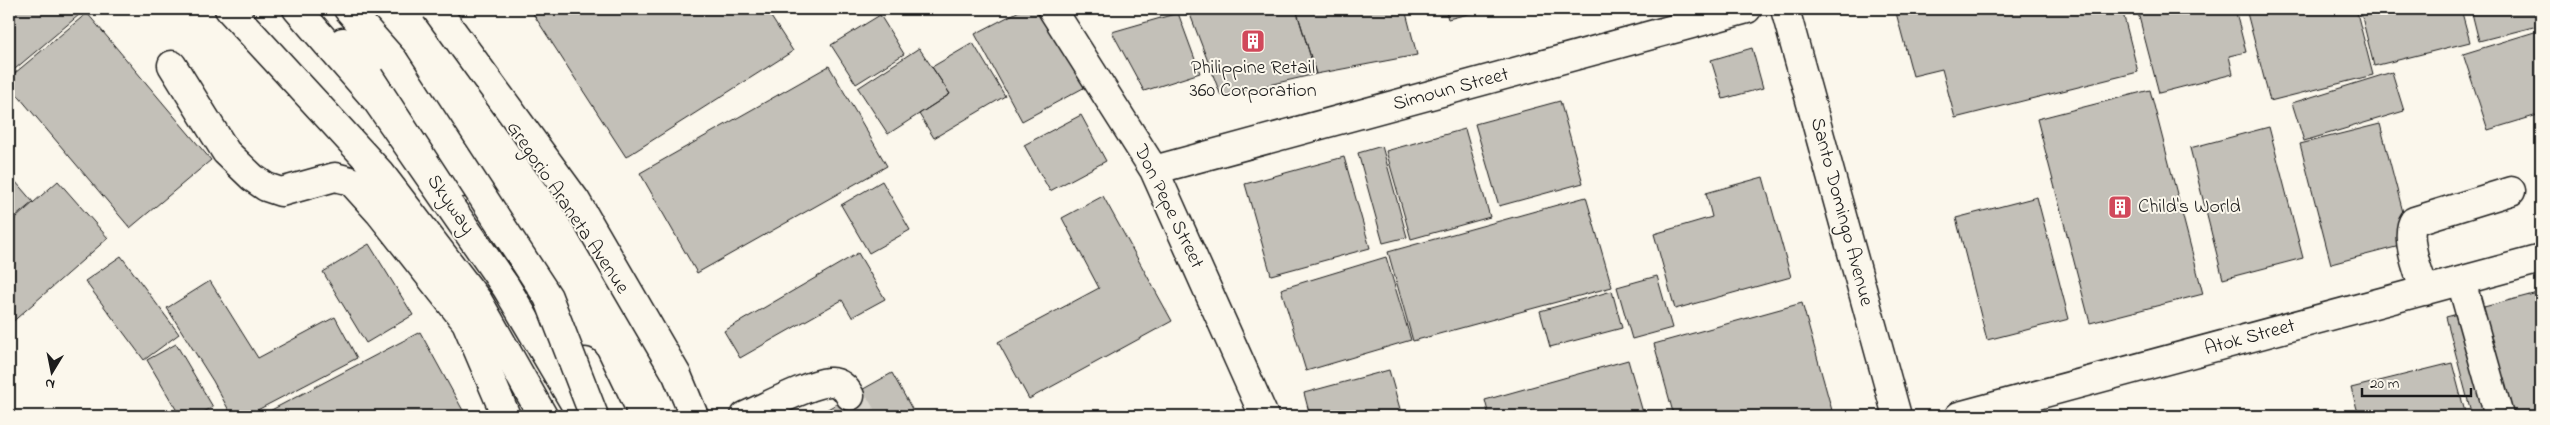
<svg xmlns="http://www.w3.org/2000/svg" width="2550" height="425" font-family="'Indie Flower',sans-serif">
<rect width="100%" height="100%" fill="#fbf7ec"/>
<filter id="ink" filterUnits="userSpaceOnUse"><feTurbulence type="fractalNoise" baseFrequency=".02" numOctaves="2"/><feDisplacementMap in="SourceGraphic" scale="10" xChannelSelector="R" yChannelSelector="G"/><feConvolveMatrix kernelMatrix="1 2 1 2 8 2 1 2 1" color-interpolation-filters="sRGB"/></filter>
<g filter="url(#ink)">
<path fill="#c3c0b8" stroke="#1c1c1c" d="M9,9H86L9,74Z
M530,9H766L793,51L626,157Z
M1023,9H1044L1087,86L1022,121L975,34Z
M1188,9H1296L1316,74L1221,96Z
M1296,9H1405L1417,55L1316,74Z
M1445,9H1488L1448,19Z
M1895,9H2122L2138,72L1955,118L1942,69L1913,76Z
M2137,9H2235L2246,52L2229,56L2233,74L2159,93Z
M2246,9H2356L2373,75L2270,101Z
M2360,9H2461L2470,42L2374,66Z
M2471,9H2541V25L2479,41Z
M87,13L211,160L130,228L9,85V78Z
M1178,13L1200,73L1144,91L1112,32Z
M880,15L904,54L856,84L831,45Z
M2541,30V114L2488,130L2463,54Z
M973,43L1005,96L934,138L919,114L950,94L932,67Z
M919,48L950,94L888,134L858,88Z
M1752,48L1763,88L1723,99L1711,60Z
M829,66L887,166L697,273L640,173Z
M2392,72L2404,111L2304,141L2292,103Z
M2150,90L2203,294L2090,323L2037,119Z
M1560,101L1583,183L1499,206L1475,124Z
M1081,115L1106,161L1050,191L1024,145Z
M2380,124L2411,243L2331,264L2300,144Z
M2269,127L2303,258L2223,279L2190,148Z
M1465,129L1490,217L1411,239L1386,151Z
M1382,146L1407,237L1383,243L1358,153Z
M1344,157L1370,248L1271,275L1245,184Z
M9,174L33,202L9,222Z
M1763,177L1791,277L1675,309L1654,234L1712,217L1706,193Z
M58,181L108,238L9,325V224Z
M882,181L910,230L869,253L841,205Z
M1103,196L1172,321L1029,399L998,342L1099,288L1062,218Z
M1586,197L1612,287L1413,341L1388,252Z
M2037,197L2069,319L1987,340L1956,218Z
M369,244L413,315L366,343L323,272Z
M858,253L885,299L852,317L842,300L740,358L724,331Z
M121,256L179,334L144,360L85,281Z
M1386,257L1411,340L1306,371L1281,289Z
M1657,276L1672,328L1632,339L1617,287Z
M210,281L258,358L335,317L357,358L246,416H232L213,381L167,308Z
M1612,291L1622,328L1550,347L1540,311Z
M2541,292V416H2472L2446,317Z
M1802,303L1833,414L1674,416L1654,344Z
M420,332L466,416H260Z
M176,344L213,407L197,416H180L147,360Z
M1628,360L1644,416H1489L1485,400Z
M2452,363L2466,416H2359L2351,388Z
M1389,370L1402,416H1310L1304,393Z
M892,373L912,409L900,416H815Z"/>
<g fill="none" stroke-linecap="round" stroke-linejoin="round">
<path stroke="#dad6cd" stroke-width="28" stroke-dasharray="28 14" stroke-linecap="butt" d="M850,396L862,416"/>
<g stroke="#1c1c1c" stroke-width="31">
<path id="minor" d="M1052,9L1154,170L1264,416
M172,65L226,152L253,178L266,187L281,192L335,177L351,181L379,212L466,322L506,416
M1154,170L1747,9
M2461,281L2499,416
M2425,291C2419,275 2404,235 2414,221L2511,191
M745,416C766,407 808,384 829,382C839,381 846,388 850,396
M1959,416L2541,259"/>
</g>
<g stroke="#1c1c1c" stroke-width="31">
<path id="major" d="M1785,9L1897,416
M343,42L462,183
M585,362L611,416"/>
</g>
<g stroke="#1c1c1c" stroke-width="31">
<path id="highway" d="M229,9L381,174L478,301L543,416
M297,9L377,101L506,287L582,416
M348,9L394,61"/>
</g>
<use href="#minor" stroke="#fbf7ec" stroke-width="28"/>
<use href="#major" stroke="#fbf7ec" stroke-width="28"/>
<use href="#highway" stroke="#fbf7ec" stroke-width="28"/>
<g stroke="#1c1c1c" stroke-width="31" stroke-linecap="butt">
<path id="highway-bridge" d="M436,9L576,201L677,375L694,416
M394,61L548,297L594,416"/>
</g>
<use href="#highway-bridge" stroke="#fbf7ec" stroke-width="28"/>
</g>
</g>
<defs>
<g id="building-square" transform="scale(1.25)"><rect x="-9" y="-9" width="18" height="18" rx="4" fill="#d1495b" stroke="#fbf7ec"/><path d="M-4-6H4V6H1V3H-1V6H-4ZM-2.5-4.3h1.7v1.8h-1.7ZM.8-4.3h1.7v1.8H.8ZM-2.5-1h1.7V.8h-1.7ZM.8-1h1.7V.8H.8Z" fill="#fff"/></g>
</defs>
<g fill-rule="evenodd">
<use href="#building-square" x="1253" y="41"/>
<use href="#building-square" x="2120" y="207"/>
</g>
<g text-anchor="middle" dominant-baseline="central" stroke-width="4" stroke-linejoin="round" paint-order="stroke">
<g font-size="20" fill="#1c1c1c" stroke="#fbf7ec">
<text x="1253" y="68">Philippine Retail<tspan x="1253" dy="23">360 Corporation</tspan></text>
<text x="2138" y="207" text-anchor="start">Child's World</text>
</g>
<g font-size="20" fill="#1c1c1c" stroke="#fbf7ec">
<text transform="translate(1451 90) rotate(-15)">Simoun Street</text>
<text transform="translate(450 205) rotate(55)">Skyway</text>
<text transform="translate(1168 207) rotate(64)">Don Pepe Street</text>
<text transform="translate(567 208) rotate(56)">Gregorio Araneta Avenue</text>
<text transform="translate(1841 212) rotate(75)">Santo Domingo Avenue</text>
<text transform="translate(2250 338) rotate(-15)">Atok Street</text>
</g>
</g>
<rect width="2550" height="425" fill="none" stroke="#fbf7ec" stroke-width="30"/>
<rect x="15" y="15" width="2520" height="395" fill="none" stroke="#1c1c1c" stroke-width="2" filter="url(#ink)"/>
<g transform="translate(52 372) rotate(190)" stroke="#fbf7ec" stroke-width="4" paint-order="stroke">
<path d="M0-4L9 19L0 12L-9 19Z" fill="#1c1c1c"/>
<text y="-8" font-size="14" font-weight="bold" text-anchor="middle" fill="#1c1c1c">N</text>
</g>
<path d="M2362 388v8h109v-8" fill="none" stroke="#1c1c1c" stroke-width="2.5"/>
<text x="2370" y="388" font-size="15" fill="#1c1c1c" stroke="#fbf7ec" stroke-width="4" paint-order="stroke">20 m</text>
</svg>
